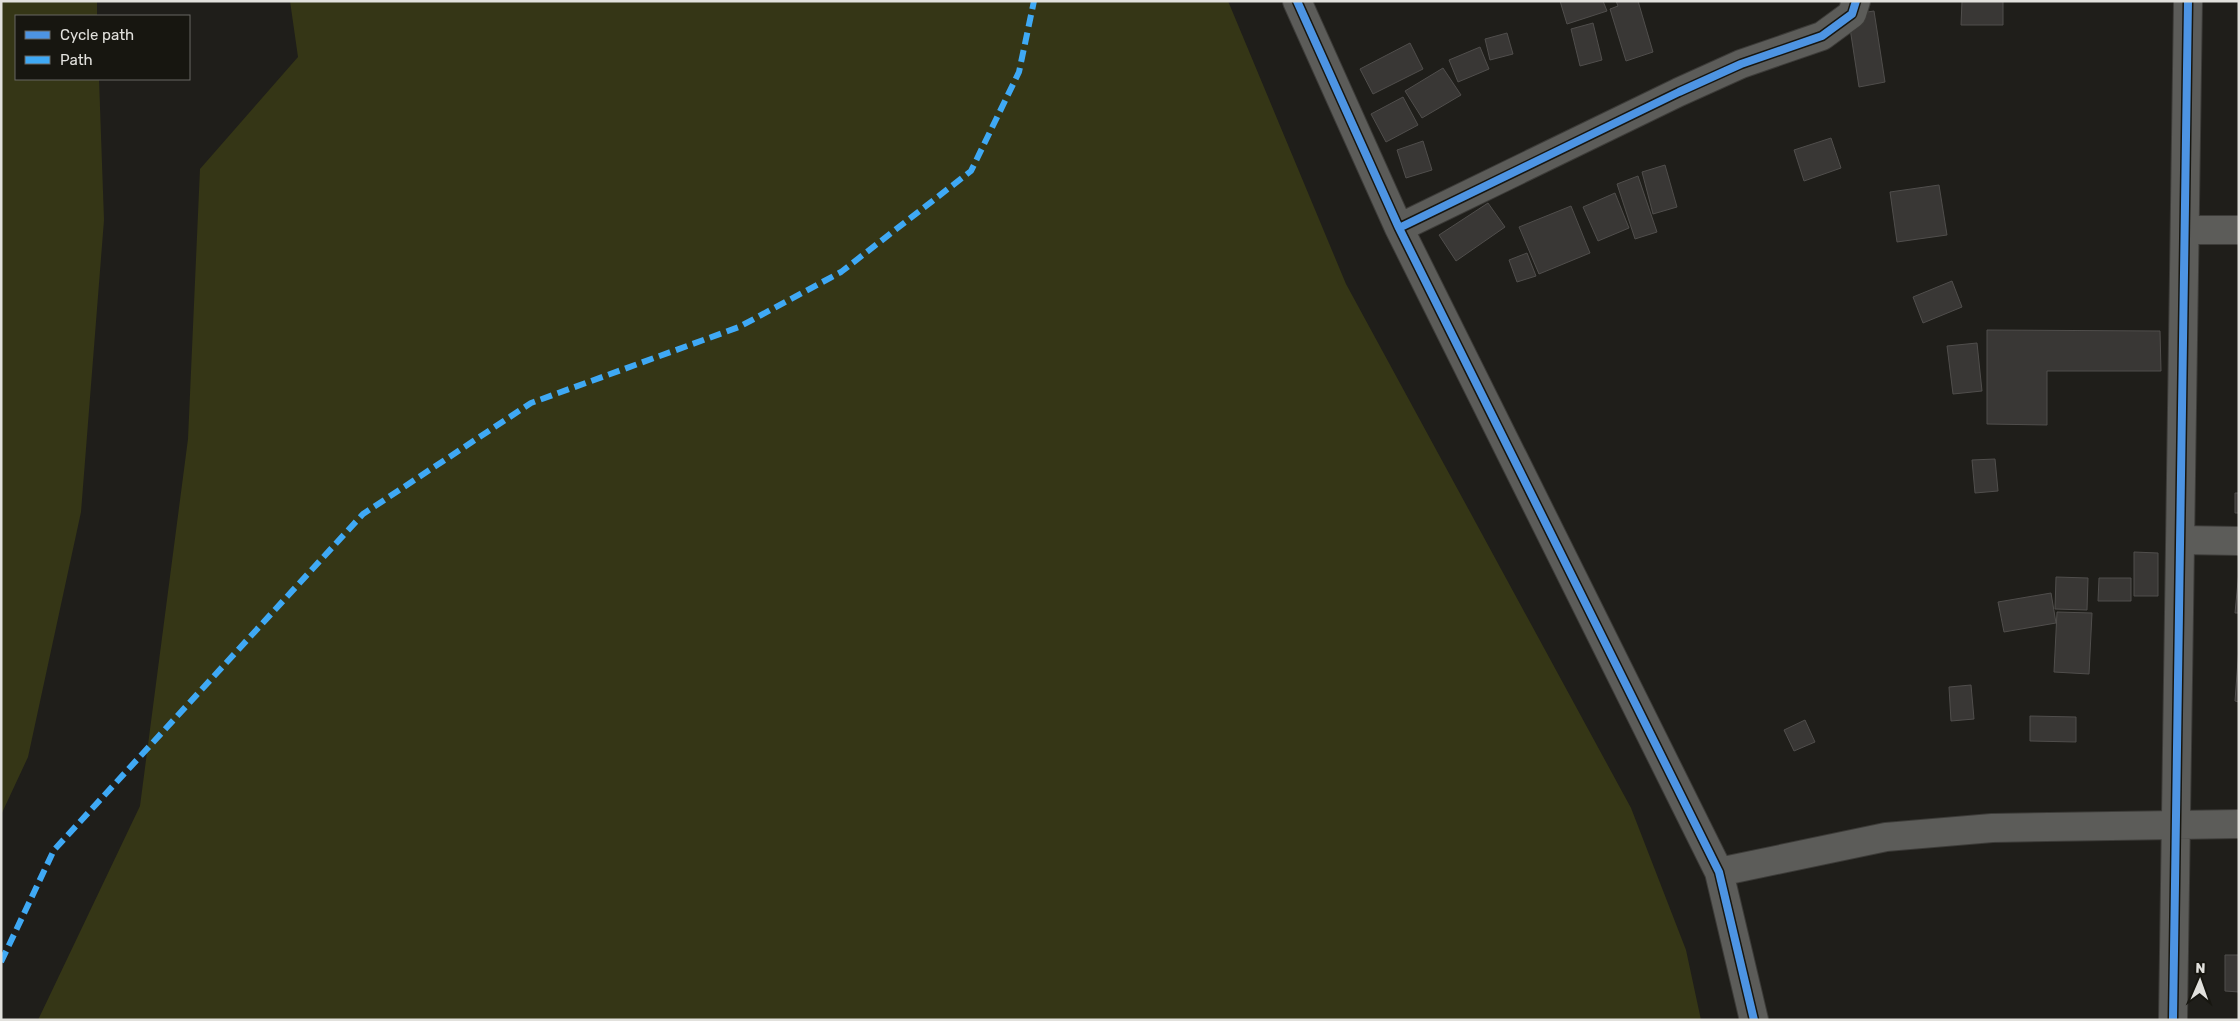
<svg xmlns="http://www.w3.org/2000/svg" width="2240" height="1021" font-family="Rubik,sans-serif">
<rect width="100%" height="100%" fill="#1f1e1a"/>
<path fill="#353616" d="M1,1H97V16H16V79H99L104,220L81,512L28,757L1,815Z
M290,1H1228L1346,284L1631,808L1686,950L1701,1020H38L140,806L188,439L200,169L298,57Z"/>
<path fill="#393735" stroke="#504e4c" d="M1560,1H1603L1607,11L1567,24Z
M1616,1H1638L1653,52L1626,61L1610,9L1618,6Z
M1962,1H2003V25H1961Z
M1874,11L1885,82L1859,87L1848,15Z
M1593,23L1602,60L1580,66L1571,29Z
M1507,33L1513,54L1490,60L1485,39Z
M1410,43L1423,69L1373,94L1360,69Z
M1480,47L1489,69L1458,82L1449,60Z
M1443,68L1461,95L1422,118L1405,91Z
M1403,97L1418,125L1386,142L1371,114Z
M1831,138L1841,168L1804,181L1794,150Z
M1423,141L1432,170L1406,178L1397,150Z
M1665,165L1677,207L1653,214L1642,172Z
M1638,176L1657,232L1635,239L1617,184Z
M1939,185L1947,235L1897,242L1890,192Z
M1615,193L1629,228L1598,241L1583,207Z
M1488,203L1505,227L1456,261L1439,235Z
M1571,206L1590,253L1539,274L1519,227Z
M1527,253L1536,276L1517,282L1509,260Z
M1952,281L1962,307L1923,323L1913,297Z
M1987,330L2160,331L2161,371H2047V425L1987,424Z
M1977,343L1982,391L1953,394L1947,346Z
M1995,459L1998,491L1975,493L1972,460Z
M2235,493H2239V513H2235Z
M2134,552L2158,553V596H2134Z
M2239,571V613H2235Z
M2056,577L2088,578L2087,610L2055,609Z
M2099,578H2131V601H2098Z
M2051,593L2056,623L2004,632L1998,602Z
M2057,612L2092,613L2089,674L2054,672Z
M2239,647V702L2235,701Z
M1971,685L1974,719L1951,721L1949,687Z
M2030,716L2076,717V742L2030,741Z
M1805,720L1815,742L1794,751L1784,730Z
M2225,955H2239V992L2225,991Z"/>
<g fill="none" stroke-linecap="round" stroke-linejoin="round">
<g stroke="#3c3b38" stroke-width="30">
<path id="minor" d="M1297,1L1399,228L1719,872L1754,1020
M1399,228L1679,92L1741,64L1822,36L1852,14L1856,1
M2185,230H2239
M2181,540L2239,541
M1719,872L1886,837L1992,828L2239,824
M2173,1020L2188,1"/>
</g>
<use href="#minor" stroke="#5c5c59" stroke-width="28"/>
<path stroke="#3fa9f5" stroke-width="6" stroke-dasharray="12 6" stroke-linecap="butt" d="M1,962L54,850L363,514L531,403L739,327L841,272L971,171L1019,72L1034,1"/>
<g stroke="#171610" stroke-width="11">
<path id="cycleway" d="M1297,1L1399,228L1719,872L1754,1020
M1399,228L1679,92L1741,64L1822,36L1852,14L1856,1
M2173,1020L2188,1"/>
</g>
<use href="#cycleway" stroke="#4d94e3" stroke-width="8"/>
</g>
<rect width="2240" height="1021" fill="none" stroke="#e2e1dd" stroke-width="5"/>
<rect x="15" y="15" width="175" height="65" fill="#171610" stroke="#686762"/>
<rect x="25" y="31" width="25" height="8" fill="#4d94e3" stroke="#686762"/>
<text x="60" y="40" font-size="15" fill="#e2e1dd">Cycle path</text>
<rect x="25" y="56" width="25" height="8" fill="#3fa9f5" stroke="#686762"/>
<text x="60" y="65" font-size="15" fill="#e2e1dd">Path</text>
<g transform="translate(2200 981) rotate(2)" stroke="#171610" stroke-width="4" paint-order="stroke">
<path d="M0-4L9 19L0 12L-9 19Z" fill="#e2e1dd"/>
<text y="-8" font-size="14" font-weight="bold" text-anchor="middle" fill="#e2e1dd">N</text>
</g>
</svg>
